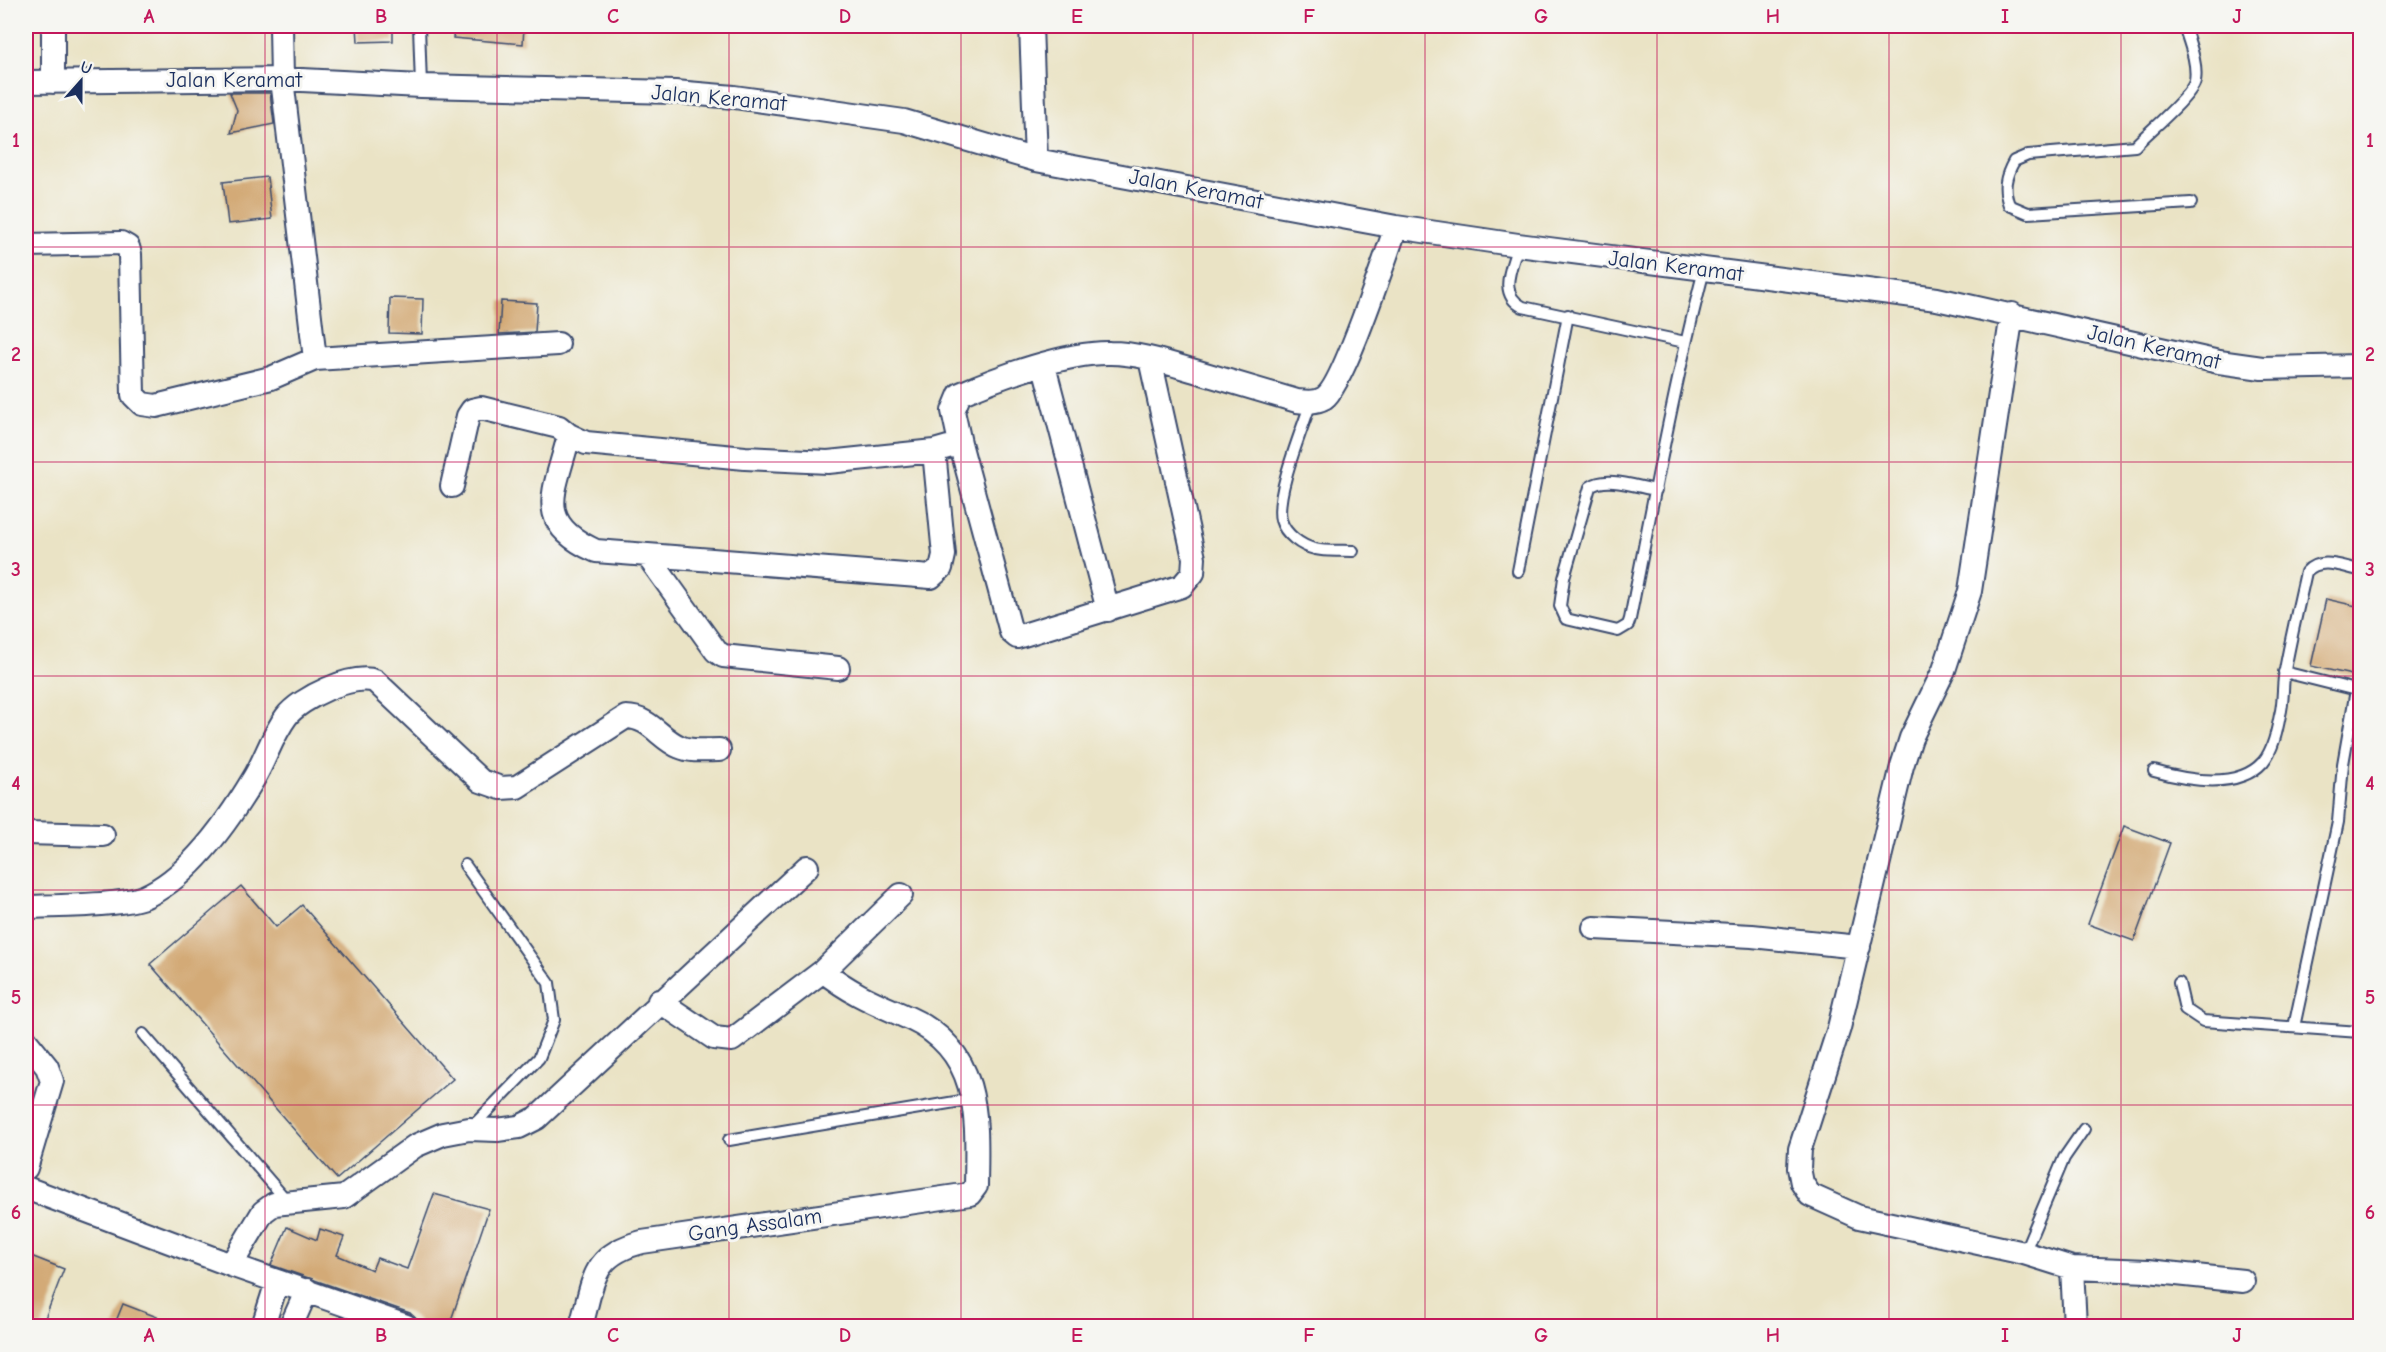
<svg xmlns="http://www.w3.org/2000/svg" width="2386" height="1352" font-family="'Comic Neue',sans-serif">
<rect width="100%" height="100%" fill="#f6f6f2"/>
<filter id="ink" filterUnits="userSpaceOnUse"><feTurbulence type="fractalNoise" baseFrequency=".0167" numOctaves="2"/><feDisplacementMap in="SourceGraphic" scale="12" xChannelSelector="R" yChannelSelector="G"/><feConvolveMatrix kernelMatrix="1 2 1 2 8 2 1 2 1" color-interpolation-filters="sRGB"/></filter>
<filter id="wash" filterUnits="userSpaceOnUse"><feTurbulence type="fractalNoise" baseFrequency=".008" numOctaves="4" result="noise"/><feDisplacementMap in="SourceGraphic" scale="24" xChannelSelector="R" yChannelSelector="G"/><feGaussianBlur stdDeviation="1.35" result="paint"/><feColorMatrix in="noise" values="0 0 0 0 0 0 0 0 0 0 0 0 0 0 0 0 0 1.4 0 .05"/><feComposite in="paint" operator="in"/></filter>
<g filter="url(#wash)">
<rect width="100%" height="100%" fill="#eae3c5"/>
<g id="blocks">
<path fill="#d3aa77" d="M357,26H393V41L358,42Z
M454,26H524L523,44L453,38Z
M230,93H270L274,124L231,133L237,110Z
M267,177L272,219L228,224L223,182Z
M390,298L423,299L422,334L389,333Z
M501,301L537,303L535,332L499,334Z
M2326,599L2361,607V677L2311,666Z
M2124,826L2170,843L2134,941L2088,924Z
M241,886L276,927L302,905L453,1079L337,1179L150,964Z
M434,1194L489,1209L449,1326H432L419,1322L410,1313L271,1265L287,1227L317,1240L320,1229L344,1237L337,1255L372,1270L377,1258L407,1269Z
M26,1254L64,1269L42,1326H26Z
M123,1304L178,1325V1326H114Z"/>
</g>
</g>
<g filter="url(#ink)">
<use href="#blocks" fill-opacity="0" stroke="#3a4a6d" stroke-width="1.5"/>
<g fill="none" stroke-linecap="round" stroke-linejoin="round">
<g stroke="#3a4a6d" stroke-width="14">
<path id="service" d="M419,26L421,86
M2184,26C2189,42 2198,63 2195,81C2192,96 2148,132 2135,146L2028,155L2014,161C2005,177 2003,188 2009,205L2028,213L2191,203
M1518,245C1512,267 1497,294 1523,307L1685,342
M1311,402C1302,430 1275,494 1281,520C1285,534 1301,546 1315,549C1327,552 1341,550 1353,551
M1656,490C1637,487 1606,475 1590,487L1564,578L1560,606L1566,619L1618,631L1628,625L1630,619C1653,502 1674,385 1704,270
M1518,571L1568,315
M2284,672L2360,691
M2154,771C2186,780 2238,790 2263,762C2273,750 2277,731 2280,715C2284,701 2282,685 2285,670C2291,637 2299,604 2306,572C2320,556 2343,567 2360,570
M465,865L549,983L554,1020L539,1058L470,1129
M2179,983L2185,1009L2203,1021L2360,1032
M2294,1027L2338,822L2343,764L2356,690
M143,1034L287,1201
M729,1140L973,1099
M2024,1253L2064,1158L2084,1129"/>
</g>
<g stroke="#3a4a6d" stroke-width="26">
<path id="minor" d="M53,26V82
M281,26L282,79L315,359
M1031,26L1036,160
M26,82L282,79L421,86L675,92L734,97L904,121L1036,160L1396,227L1518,245L1937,299L2219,362L2262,368L2360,366
M26,245L121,243L128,247L130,254L133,395L142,404L156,406L271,378L315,359L558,344
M2012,314L1970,591L1944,670L1911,738L1902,766L1839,1028L1800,1149L1799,1168L1802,1183L1810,1195L1859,1217L2024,1253L2072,1268L2148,1271L2243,1281
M1150,359L1194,558L1193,573L1182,586L1017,637L1011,632L960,443L953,411L960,394C999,377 1067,352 1110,353C1138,353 1168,363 1195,371C1229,381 1263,391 1297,401C1306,402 1315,403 1324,398C1343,386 1386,255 1396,227
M1044,366L1108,610
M569,435C556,491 531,522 596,551L931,577L941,568L944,555L934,451
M452,486L468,416L472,410L481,408L559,427L569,435L586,443L745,458L828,462L934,451L948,447
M647,555L716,651L723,656L838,668
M26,833L103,835
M26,907C53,906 121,906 144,897C190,877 229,820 254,778C266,758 272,736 286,717C300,698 353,673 375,681L481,781L501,788L517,787L626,717C650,717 660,739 680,747C691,752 707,750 719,750
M1594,928L1752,936L1859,947
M659,1001L714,1038L732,1040L823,971L901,895
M26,1041L47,1067L52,1081L26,1168
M26,1188L231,1265L406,1326
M231,1265L263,1212L274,1204L344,1197L415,1146L443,1134L469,1129L497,1130L519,1127L537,1118L807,867
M2072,1268L2075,1326
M263,1326L277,1282
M291,1326L307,1290
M581,1326C594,1281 591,1255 642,1242L970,1194L976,1186C977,1120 982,1052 911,1019C878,1004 853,995 823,971"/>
</g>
<use href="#service" stroke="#fff" stroke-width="10"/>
<use href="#minor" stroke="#fff" stroke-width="22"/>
</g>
</g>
<path fill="none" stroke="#c2185b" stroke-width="1.5" stroke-opacity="0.55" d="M265,26V1326M497,26V1326M729,26V1326M961,26V1326M1193,26V1326M1425,26V1326M1657,26V1326M1889,26V1326M2121,26V1326M26,247H2360M26,462H2360M26,676H2360M26,890H2360M26,1105H2360"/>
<g text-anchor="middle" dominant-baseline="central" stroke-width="6" stroke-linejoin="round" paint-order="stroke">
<g font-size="22" fill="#1b2f5e" stroke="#f6f6f2">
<text x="234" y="80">Jalan Keramat</text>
<text transform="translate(719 98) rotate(5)">Jalan Keramat</text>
<text transform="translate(1196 189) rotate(11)">Jalan Keramat</text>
<text transform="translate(1676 266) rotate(7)">Jalan Keramat</text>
<text transform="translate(2154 347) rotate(13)">Jalan Keramat</text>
<text transform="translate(755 1225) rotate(-8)">Gang Assalam</text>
</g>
</g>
<rect width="2386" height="1352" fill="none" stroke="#f6f6f2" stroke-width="66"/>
<g transform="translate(81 81) rotate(21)" stroke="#f6f6f2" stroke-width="4.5" paint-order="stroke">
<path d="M0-4.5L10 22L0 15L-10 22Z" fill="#1b2f5e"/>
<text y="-9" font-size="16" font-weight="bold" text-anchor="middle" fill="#1b2f5e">U</text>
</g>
<rect x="33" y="33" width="2320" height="1286" fill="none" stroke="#c2185b" stroke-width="2"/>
<g font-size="20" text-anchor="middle" font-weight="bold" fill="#c2185b">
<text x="149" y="23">A</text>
<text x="381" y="23">B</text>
<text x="613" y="23">C</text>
<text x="845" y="23">D</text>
<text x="1077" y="23">E</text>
<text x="1309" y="23">F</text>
<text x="1541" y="23">G</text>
<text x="1773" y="23">H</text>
<text x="2005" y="23">I</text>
<text x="2237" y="23">J</text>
<text x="16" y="147">1</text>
<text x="2370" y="147">1</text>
<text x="16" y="361">2</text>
<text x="2370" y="361">2</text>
<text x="16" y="576">3</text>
<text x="2370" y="576">3</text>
<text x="16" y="790">4</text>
<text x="2370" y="790">4</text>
<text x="16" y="1004">5</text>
<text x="2370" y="1004">5</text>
<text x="16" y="1219">6</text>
<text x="2370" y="1219">6</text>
<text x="149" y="1342">A</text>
<text x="381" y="1342">B</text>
<text x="613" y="1342">C</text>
<text x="845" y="1342">D</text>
<text x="1077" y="1342">E</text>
<text x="1309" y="1342">F</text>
<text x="1541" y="1342">G</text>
<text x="1773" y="1342">H</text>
<text x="2005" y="1342">I</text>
<text x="2237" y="1342">J</text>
</g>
</svg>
